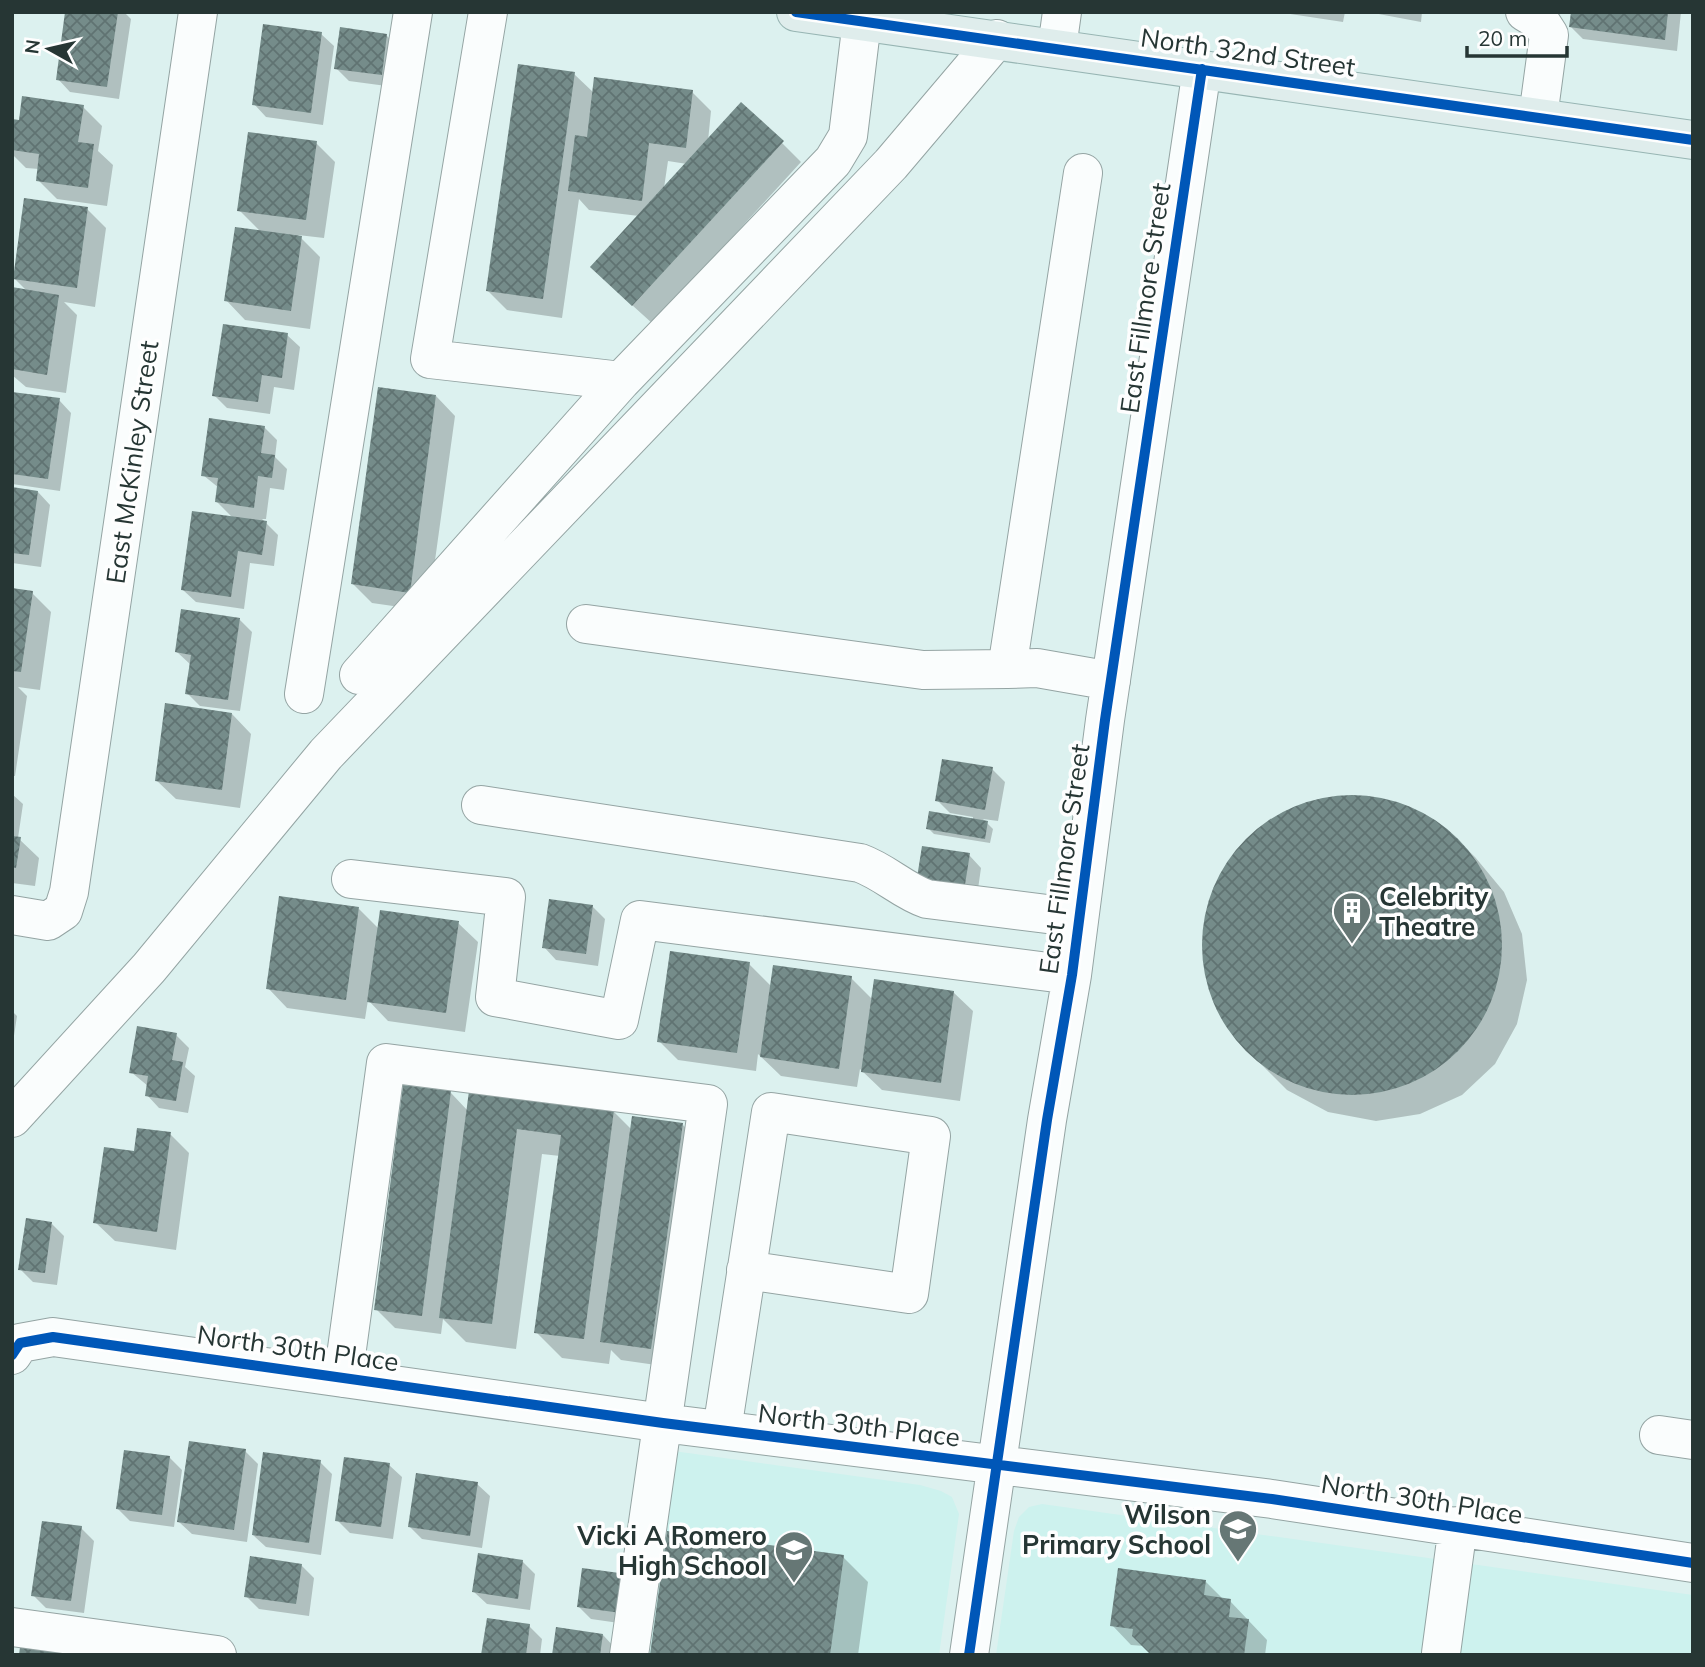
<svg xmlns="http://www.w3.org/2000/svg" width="1705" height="1667" font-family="Mulish,sans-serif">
<defs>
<pattern id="building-cross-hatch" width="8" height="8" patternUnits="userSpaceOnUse" patternTransform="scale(1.75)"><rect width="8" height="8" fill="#758c8a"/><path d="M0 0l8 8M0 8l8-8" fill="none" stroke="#607372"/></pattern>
</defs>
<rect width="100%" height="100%" fill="#dcf1ef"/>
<path fill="#cdf2ee" d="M659,1449L920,1485L941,1491L952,1497L959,1514L939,1655H629Z
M1042,1504L1693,1595V1655H996L1014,1531L1019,1517L1029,1507Z"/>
<path fill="#0003" fill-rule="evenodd" d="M67,12H124L131,19L119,99L70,92L58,79Z
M1277,12H1345L1343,22Z
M1368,12H1422L1421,22Z
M1573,12H1681L1677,51L1583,39L1571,27Z
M321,34L334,46L323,125L266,117L254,104Z
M387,36L399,48L394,87L349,81L336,68Z
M574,74L594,93L692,92L711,111L708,141L782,143L801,162L653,324L611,286L639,216L589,210L579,199L562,318L507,310L488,291ZM668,161L687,164L664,188Z
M83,107L102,126L98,151L113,165L107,206L57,199L38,180L39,169L26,168L12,154V121L21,122Z
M316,143L335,162L324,238L298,235L320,257L310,329L245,320L226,300L261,232L239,210Z
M87,209L106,228L95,307L64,302L77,315L66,393L26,387L12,375V289L27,291L15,279Z
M287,335L300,347L294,390L274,387L270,414L227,408L214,395Z
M12,393L59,400L71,413L60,491L12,484Z
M436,396L455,416L428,611L372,603L353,584Z
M264,427L277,440L275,457L287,469L284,490L270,488L266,519H262L278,535L274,566L250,563L244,609L196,602L183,590L233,518L217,502L219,488L203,475Z
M12,489L38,492L50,505L41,567L12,563Z
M12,590L32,593L51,612L40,690L18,687L27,696L15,776H12Z
M239,619L252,632L240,711L200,706L187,693L191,665L177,652Z
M232,714L251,734L240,808L176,799L156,780Z
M992,769L1005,782L998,821L983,819L993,829L990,843L934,834L928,828L973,820V817L950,813L937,800Z
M12,794L23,804L18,838L39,858L35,886L12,883Z
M1365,796L1409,807L1448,831L1475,857L1504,892L1522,934L1527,980L1517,1024L1495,1064L1462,1095L1420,1114L1376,1121L1328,1112L1287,1090L1261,1064L1228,1028L1208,985L1203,937L1213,890L1238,849L1274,818L1318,799Z
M969,855L981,868L976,903L931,896Z
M592,906L605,919L598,966L556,960L544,947Z
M359,909L379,929L458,923L478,942L465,1032L388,1021L368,1000L365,1019L287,1008L268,988Z
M749,964L771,986L851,978L872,999L953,992L973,1011L960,1101L882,1090L860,1069L857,1087L781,1076L758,1054L756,1071L678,1060L659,1041Z
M12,1011L17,1016L12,1049Z
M176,1035L189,1048L185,1067L195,1076L188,1113L159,1108L147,1095L148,1086L131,1072Z
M451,1093L468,1111H613L632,1130L682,1124L701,1144L670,1367L621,1360L611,1350L609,1364L562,1358L536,1332L560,1156L542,1154L516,1349L466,1342L443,1319L441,1334L395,1328L376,1309Z
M170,1134L189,1153L176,1250L115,1241L95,1222Z
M52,1224L64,1236L57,1285L33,1282L20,1269Z
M245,1451L258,1464L247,1542L192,1534L179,1522Z
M170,1458L182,1470L174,1527L130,1521L117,1508Z
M320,1462L332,1474L321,1555L266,1547L253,1535Z
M389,1465L402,1477L393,1539L350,1533L337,1520Z
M477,1484L490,1496L482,1548L422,1539L410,1527Z
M81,1528L94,1541L84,1613L46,1608L33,1595Z
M843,1557L868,1582L858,1655H652Z
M522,1561L535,1574L530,1610L487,1604L474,1592Z
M301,1565L314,1578L309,1616L259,1609L246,1596Z
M626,1576L633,1625L591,1619L578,1606Z
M1206,1582L1224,1600L1230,1601L1267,1640L1265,1655H1153L1144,1646L1131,1645L1112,1625Z
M529,1626L542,1639L540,1655H483Z
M603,1635L615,1648L614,1655H554Z"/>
<path fill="url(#building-cross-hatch)" d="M65,12H118L107,87L56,80Z
M1571,12H1668L1665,40L1569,27Z
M263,24L322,32L311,113L252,105Z
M340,27L387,34L382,75L334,69Z
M518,64L575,72L543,299L486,291Z
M594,77L693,90L686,148L649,143L642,201L568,191L575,135L587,137Z
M22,96L84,105L78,142L94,144L88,188L36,181L39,154L12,150V119L19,120Z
M741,102L784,141L632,306L590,267Z
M248,132L317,141L306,220L237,211Z
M24,198L88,207L77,288L13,279Z
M235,227L302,236L291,311L224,301Z
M12,287L59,295L47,375L12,369Z
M223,324L288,333L282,378L262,375L258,402L212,396Z
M378,387L436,395L410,593L351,584Z
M12,392L60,398L48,479L12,474Z
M209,418L265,426L261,453L275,455L272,478L258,476L254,508L215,502L218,478L201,476Z
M12,487L38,491L29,555L12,553Z
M192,511L267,521L262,555L238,551L231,597L181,590Z
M12,588L33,591L21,672L12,671Z
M181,609L240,618L228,700L185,694L191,655L175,652Z
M165,703L232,713L222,790L155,781Z
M942,759L993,767L985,810L935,801Z
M1202 945a150 150 0 1 1 300 0a150 150 0 1 1-300 0Z
M929,811L988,821L985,839L926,829Z
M12,836L21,837L16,868L12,867Z
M922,846L970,853L964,891L916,884Z
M279,896L359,907L346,1000L266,989Z
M549,899L593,905L586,954L542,948Z
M380,910L459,921L446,1013L367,1002Z
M670,951L750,962L737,1053L657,1042Z
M773,965L852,976L839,1069L760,1057Z
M874,979L954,991L941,1083L861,1072Z
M137,1026L177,1033L172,1060L183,1062L176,1101L145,1096L148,1076L129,1073Z
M403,1085L451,1091L422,1316L374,1310Z
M469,1091L614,1110L584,1339L534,1333L561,1135L517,1129L492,1324L439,1318Z
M632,1116L683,1123L651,1349L600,1342Z
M137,1128L171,1132L157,1232L93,1223L104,1147L134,1151Z
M26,1218L52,1222L45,1273L18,1270Z
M189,1441L246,1449L234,1530L177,1522Z
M124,1450L170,1456L162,1515L116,1509Z
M263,1452L321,1460L309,1543L252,1535Z
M344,1457L390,1463L381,1527L335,1521Z
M416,1473L478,1482L470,1536L408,1527Z
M42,1521L82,1526L71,1601L31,1596Z
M667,1531L844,1555L830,1655H650Z
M478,1553L523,1560L518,1599L472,1592Z
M250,1556L302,1564L296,1604L244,1597Z
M582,1568L627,1574L621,1613L577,1607Z
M1118,1568L1206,1580L1204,1595L1231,1599L1229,1617L1249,1619L1244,1655H1151L1132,1636L1133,1629L1110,1626Z
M487,1618L530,1624L526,1655H481Z
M556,1627L603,1634L600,1655H552Z
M20,1647L60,1652V1655H19Z"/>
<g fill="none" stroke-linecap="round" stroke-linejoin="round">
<g stroke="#94a4a3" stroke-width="40">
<path id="minor" d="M488,12L430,359L621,381L833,161L848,136L862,21
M1525,12L1540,21L1549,35L1538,117
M1057,48L1062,12
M1083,173L1007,669L1037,668L1111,681
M586,624L923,670L1007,669
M359,675L621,381
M304,694L413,12
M481,805L860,863C885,872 903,891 927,899L1079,918
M351,879L506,897L495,997L619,1020L640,920L1072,975
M12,915L48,921L63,911L69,892L198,12
M12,1118L149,968L326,754L891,164L997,39
M12,1355L20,1343L53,1337L663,1423L1272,1499L1693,1563
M343,1378L386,1063L708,1104L629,1655
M722,1430L771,1112L931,1136L909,1294L746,1270
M1659,1435L1693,1440
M12,1627L217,1655
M1441,1653L1458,1526
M969,1655L1047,1120L1072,975L1105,720L1202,69"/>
</g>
<g stroke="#97b5b3" stroke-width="40">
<path id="major" d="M796,12L1693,140"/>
</g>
<use href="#minor" stroke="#fafdfd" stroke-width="38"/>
<use href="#major" stroke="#dfedec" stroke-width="38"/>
<g stroke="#fefefe" stroke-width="15">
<path id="cycleway" d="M796,12L1693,140
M12,1355L20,1343L53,1337L663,1423L1272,1499L1693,1563
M969,1655L1047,1120L1072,975L1105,720L1202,69"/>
</g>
<use href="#cycleway" stroke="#0057b8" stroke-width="10"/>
</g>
<defs>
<g id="building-pin" transform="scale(2.0125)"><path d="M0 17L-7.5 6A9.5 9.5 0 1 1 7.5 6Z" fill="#667775" stroke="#fefefe"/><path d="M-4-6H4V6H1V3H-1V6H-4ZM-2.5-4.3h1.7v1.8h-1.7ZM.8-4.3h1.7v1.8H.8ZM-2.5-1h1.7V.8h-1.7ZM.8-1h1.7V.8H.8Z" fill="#fff"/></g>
<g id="school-pin" transform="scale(2.0125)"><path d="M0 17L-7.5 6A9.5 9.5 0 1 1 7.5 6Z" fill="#667775" stroke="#fefefe"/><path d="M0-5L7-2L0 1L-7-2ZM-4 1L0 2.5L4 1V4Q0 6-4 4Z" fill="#fff"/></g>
</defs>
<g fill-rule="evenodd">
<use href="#building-pin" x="1352" y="911"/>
<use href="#school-pin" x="1238" y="1529"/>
<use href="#school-pin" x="794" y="1550"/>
</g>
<g text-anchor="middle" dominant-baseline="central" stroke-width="7" stroke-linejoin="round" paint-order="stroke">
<g font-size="26" fill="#263634" stroke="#fefefe">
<text transform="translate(1248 52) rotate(8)">North 32nd Street</text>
<text transform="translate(1145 298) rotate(-82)">East Fillmore Street</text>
<text transform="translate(132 462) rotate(-82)">East McKinley Street</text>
<text transform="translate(1064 859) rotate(-82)">East Fillmore Street</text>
<text transform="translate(298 1348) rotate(8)">North 30th Place</text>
<text transform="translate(859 1425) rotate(7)">North 30th Place</text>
<text transform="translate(1422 1499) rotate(9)">North 30th Place</text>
</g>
<g font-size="26" font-weight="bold" fill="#263634" stroke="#fefefe" text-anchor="end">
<text x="1379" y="896" text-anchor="start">Celebrity<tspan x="1379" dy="30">Theatre</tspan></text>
<text x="1211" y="1514">Wilson<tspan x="1211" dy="30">Primary School</tspan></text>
<text x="767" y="1535">Vicki A Romero<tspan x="767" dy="30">High School</tspan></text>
</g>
</g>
<rect width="1705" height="1667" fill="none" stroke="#263634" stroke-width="28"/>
<g transform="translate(49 49) rotate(278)" stroke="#fefefe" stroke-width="5" paint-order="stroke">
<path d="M0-5L12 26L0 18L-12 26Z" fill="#263634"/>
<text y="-10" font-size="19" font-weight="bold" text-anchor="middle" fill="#263634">N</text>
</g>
<path d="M1467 46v10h100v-10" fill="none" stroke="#263634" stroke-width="3.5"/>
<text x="1478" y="46" font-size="21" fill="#263634" stroke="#fefefe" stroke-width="5" paint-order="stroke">20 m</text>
</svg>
